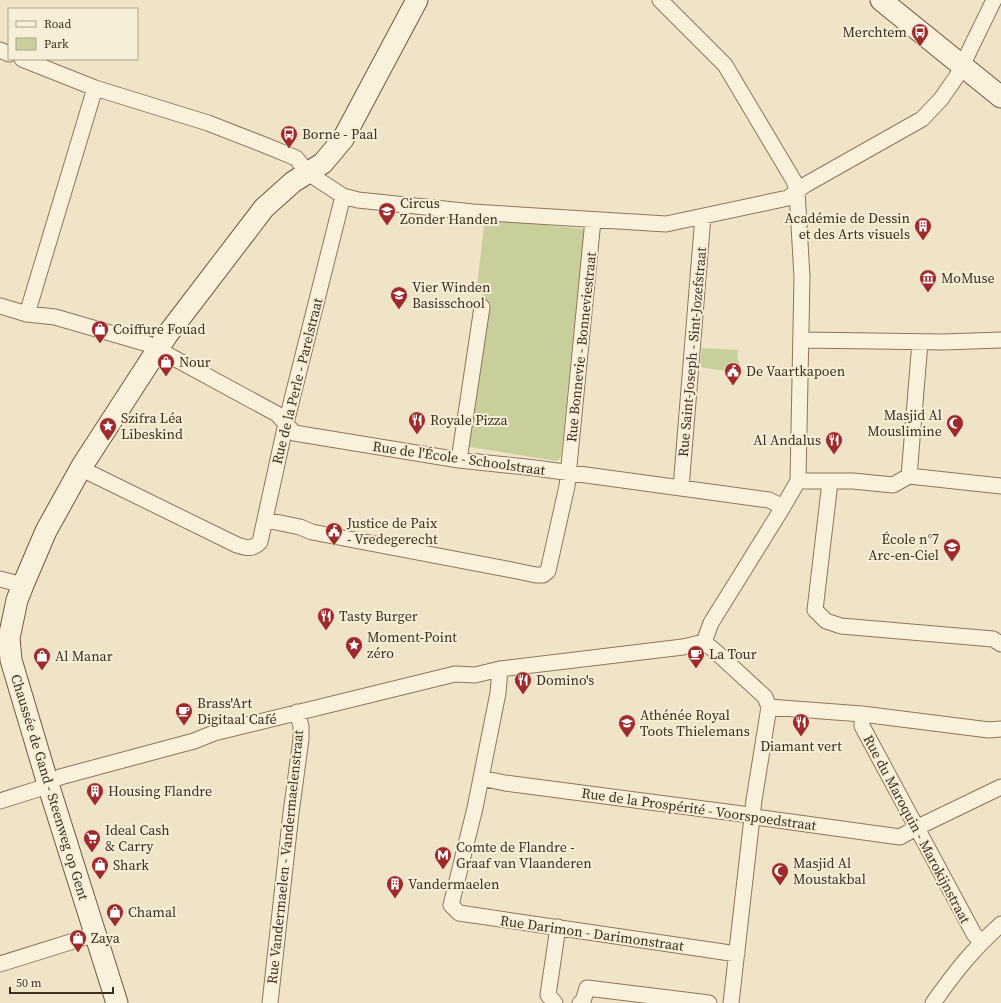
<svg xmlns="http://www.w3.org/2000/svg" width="1001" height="1003" font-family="'Source Serif 4',serif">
<rect width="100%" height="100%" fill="#f0e4c8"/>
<path fill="#c9cf9b" d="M485,219L584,229L561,457L557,461L469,447L487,304L477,285Z
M702,348L738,350L737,357L741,367L738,373L700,367Z"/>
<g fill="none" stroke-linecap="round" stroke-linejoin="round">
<g stroke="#8d765c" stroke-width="17">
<path id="street" d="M660,0L725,65L794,181L797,191L802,277L798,481L783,507L711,623L704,642
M0,50L9,54
M22,59L95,88L208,123L267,146L296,158L308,173L343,196L358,200L473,212L666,224L788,198L805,185L922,119L941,99L957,76L994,0
M0,306L27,314L55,317L148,344L277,414L294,433L459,460L535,468L769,500L783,507
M27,314L95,88
M801,340L943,342L1001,340
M459,460L482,307
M82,466L90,473L237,545C247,548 252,550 260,542L286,423L343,196
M909,476L920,342
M798,481H853L893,485L909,476L1001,486
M830,482L815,610L826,621L841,626L993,639L1001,644
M681,488L703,216
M266,520L300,527L312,532L512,570L536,575H543L548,571L567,486L593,220
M0,579L23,585
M500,669L498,693L475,808L451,905L459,913L737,954
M769,707L862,714L989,730L1001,729
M862,714V726L974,934L981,942
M481,778L505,783L742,814L762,818L900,837L916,828L1001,787
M0,801L38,789L60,777L194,741L214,733L455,674L475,675L500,669L683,647L704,642L715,651L765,697L769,707
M0,964L96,934
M270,1003L291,813L301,739V726L297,712
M555,1003L548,995L558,927
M580,1003L583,1001L587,988L709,1003
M731,1003L754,800L769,707
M933,1003C955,972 973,949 1001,924"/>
</g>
<g stroke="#6f573f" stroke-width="23">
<path id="secondary" d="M881,0L1001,97
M117,1003L48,784L11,660L9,638L17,600L23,585L46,531L82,466L167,335L264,208L293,182L323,163L343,139L417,0"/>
</g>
<use href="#street" stroke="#faf1dc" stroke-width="15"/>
<use href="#secondary" stroke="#faf1dc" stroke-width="21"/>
</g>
<defs>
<g id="bus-pin" transform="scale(0.9)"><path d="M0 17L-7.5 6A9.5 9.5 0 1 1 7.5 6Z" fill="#9e2a2b" stroke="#f7eed8"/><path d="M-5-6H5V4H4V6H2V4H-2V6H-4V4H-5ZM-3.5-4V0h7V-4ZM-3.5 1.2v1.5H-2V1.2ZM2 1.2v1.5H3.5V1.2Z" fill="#fff"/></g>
<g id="school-pin" transform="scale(0.9)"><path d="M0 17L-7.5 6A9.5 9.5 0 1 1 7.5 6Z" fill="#9e2a2b" stroke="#f7eed8"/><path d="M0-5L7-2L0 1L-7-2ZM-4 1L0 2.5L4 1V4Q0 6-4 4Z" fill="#fff"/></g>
<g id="building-pin" transform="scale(0.9)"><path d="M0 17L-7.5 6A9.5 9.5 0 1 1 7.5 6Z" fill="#9e2a2b" stroke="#f7eed8"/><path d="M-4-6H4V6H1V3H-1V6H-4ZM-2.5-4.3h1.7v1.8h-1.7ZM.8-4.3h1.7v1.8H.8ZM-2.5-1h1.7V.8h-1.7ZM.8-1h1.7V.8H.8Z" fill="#fff"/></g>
<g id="museum-pin" transform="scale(0.9)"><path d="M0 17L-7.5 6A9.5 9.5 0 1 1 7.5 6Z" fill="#9e2a2b" stroke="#f7eed8"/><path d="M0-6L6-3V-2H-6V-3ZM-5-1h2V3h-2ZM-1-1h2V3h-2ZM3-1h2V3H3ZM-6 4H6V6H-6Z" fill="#fff"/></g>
<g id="shop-pin" transform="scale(0.9)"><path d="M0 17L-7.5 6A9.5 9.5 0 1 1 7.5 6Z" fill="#9e2a2b" stroke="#f7eed8"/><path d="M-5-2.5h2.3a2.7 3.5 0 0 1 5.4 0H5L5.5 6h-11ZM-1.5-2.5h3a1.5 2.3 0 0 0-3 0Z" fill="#fff"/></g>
<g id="civic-pin" transform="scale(0.9)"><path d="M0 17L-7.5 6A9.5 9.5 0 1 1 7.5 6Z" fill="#9e2a2b" stroke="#f7eed8"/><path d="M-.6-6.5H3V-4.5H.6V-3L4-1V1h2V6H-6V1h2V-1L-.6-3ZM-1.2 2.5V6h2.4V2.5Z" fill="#fff"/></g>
<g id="restaurant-pin" transform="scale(0.9)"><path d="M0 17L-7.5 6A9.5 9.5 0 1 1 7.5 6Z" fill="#9e2a2b" stroke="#f7eed8"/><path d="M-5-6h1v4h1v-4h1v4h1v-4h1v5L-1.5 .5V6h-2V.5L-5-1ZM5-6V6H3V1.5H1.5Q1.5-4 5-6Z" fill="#fff"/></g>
<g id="mosque-pin" transform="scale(0.9)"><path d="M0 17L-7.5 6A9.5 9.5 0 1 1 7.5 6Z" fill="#9e2a2b" stroke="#f7eed8"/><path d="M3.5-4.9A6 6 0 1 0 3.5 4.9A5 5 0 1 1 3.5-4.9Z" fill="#fff"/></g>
<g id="sight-pin" transform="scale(0.9)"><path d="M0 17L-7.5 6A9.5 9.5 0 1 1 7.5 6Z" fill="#9e2a2b" stroke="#f7eed8"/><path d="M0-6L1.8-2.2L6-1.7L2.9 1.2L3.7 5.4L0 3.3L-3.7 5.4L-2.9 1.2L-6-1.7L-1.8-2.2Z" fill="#fff"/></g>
<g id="cafe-pin" transform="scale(0.9)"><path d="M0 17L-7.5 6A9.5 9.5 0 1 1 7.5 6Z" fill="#9e2a2b" stroke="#f7eed8"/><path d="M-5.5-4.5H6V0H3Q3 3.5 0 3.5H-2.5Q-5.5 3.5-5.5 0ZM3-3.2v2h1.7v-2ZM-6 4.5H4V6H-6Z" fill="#fff"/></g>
<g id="supermarket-pin" transform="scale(0.9)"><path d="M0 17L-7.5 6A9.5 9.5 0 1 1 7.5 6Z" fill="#9e2a2b" stroke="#f7eed8"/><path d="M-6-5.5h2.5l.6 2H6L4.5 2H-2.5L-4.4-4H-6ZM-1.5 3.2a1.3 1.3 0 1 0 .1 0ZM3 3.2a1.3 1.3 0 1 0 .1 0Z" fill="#fff"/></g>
<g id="metro-pin" transform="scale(0.9)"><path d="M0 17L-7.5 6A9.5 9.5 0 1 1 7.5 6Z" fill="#9e2a2b" stroke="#f7eed8"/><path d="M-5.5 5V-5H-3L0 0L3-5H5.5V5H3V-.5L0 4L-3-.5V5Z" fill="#fff"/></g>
</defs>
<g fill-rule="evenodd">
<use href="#bus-pin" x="920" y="32"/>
<use href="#bus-pin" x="289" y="134"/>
<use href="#school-pin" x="387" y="211"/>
<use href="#building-pin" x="923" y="226"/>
<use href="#museum-pin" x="928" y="278"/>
<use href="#school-pin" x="399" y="295"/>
<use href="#shop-pin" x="100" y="329"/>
<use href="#shop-pin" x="166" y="362"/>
<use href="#civic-pin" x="733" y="371"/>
<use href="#restaurant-pin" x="417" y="420"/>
<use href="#mosque-pin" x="955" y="423"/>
<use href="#sight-pin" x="108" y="426"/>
<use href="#restaurant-pin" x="834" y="440"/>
<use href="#civic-pin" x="334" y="531"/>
<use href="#school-pin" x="952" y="547"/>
<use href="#restaurant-pin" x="326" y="616"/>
<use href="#sight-pin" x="354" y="645"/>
<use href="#cafe-pin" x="696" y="654"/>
<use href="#shop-pin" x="42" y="656"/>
<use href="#restaurant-pin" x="523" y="680"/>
<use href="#cafe-pin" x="184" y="711"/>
<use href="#restaurant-pin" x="801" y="722"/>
<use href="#school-pin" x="627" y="723"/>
<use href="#building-pin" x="95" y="791"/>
<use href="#supermarket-pin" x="92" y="838"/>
<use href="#metro-pin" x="443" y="855"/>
<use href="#shop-pin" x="100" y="865"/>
<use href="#mosque-pin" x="780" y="871"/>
<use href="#building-pin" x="395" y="884"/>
<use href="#shop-pin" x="115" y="912"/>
<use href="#shop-pin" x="78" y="938"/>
</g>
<g text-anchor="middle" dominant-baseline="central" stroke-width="4" stroke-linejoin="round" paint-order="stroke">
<g font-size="14" fill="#3d2e20" stroke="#f7eed8" text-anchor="start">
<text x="907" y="32" text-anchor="end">Merchtem</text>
<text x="302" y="134">Borne - Paal</text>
<text x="400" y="203">Circus<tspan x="400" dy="16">Zonder Handen</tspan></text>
<text x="910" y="218" text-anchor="end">Académie de Dessin<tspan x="910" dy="16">et des Arts visuels</tspan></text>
<text x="941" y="278">MoMuse</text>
<text x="412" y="287">Vier Winden<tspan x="412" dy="16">Basisschool</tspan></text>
<text x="113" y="329">Coiffure Fouad</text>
<text x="179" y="362">Nour</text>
<text x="746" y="371">De Vaartkapoen</text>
<text x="942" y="415" text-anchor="end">Masjid Al<tspan x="942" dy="16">Mouslimine</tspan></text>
<text x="121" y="418">Szifra Léa<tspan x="121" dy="16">Libeskind</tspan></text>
<text x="430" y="420">Royale Pizza</text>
<text x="821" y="440" text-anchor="end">Al Andalus</text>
<text x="347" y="523">Justice de Paix<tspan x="347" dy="16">- Vredegerecht</tspan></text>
<text x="939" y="539" text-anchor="end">École n°7<tspan x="939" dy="16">Arc-en-Ciel</tspan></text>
<text x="339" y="616">Tasty Burger</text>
<text x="367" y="637">Moment-Point<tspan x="367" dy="16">zéro</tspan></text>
<text x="709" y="654">La Tour</text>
<text x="55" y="656">Al Manar</text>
<text x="536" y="680">Domino's</text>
<text x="197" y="703">Brass'Art<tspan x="197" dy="16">Digitaal Café</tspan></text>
<text x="640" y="715">Athénée Royal<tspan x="640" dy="16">Toots Thielemans</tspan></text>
<text x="801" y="746" text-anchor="middle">Diamant vert</text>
<text x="108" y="791">Housing Flandre</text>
<text x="105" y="830">Ideal Cash<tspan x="105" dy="16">&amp; Carry</tspan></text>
<text x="456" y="847">Comte de Flandre -<tspan x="456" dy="16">Graaf van Vlaanderen</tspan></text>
<text x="793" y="863">Masjid Al<tspan x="793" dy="16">Moustakbal</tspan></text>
<text x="113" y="865">Shark</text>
<text x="408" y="884">Vandermaelen</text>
<text x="128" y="912">Chamal</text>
<text x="91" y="938">Zaya</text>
</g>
<g font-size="14" fill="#3d2e20" stroke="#f7eed8">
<text transform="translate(581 347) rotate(-84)">Rue Bonnevie - Bonneviestraat</text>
<text transform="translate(692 352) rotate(-85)">Rue Saint-Joseph - Sint-Jozefstraat</text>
<text transform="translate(297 381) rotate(-76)">Rue de la Perle - Parelstraat</text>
<text transform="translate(459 458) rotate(8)">Rue de l'École - Schoolstraat</text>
<text transform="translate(50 787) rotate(73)">Chaussée de Gand - Steenweg op Gent</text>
<text transform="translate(699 809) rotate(8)">Rue de la Prospérité - Voorspoedstraat</text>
<text transform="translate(917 829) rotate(62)">Rue du Maroquin - Marokijnstraat</text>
<text transform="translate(285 857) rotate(-84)">Rue Vandermaelen - Vandermaelenstraat</text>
<text transform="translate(592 933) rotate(8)">Rue Darimon - Darimonstraat</text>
</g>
</g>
<rect x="8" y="8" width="130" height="52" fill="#f7eed8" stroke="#ada18e"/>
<rect x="16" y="21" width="20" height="6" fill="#faf1dc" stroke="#ada18e"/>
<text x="44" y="28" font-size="12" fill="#3d2e20">Road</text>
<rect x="16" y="38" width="20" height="12" fill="#c9cf9b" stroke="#ada18e"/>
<text x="44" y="48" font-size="12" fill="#3d2e20">Park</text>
<path d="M10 987v6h103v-6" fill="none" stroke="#3d2e20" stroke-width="2"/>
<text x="16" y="987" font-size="12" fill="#3d2e20" stroke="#f7eed8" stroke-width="3" paint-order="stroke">50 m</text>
</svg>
